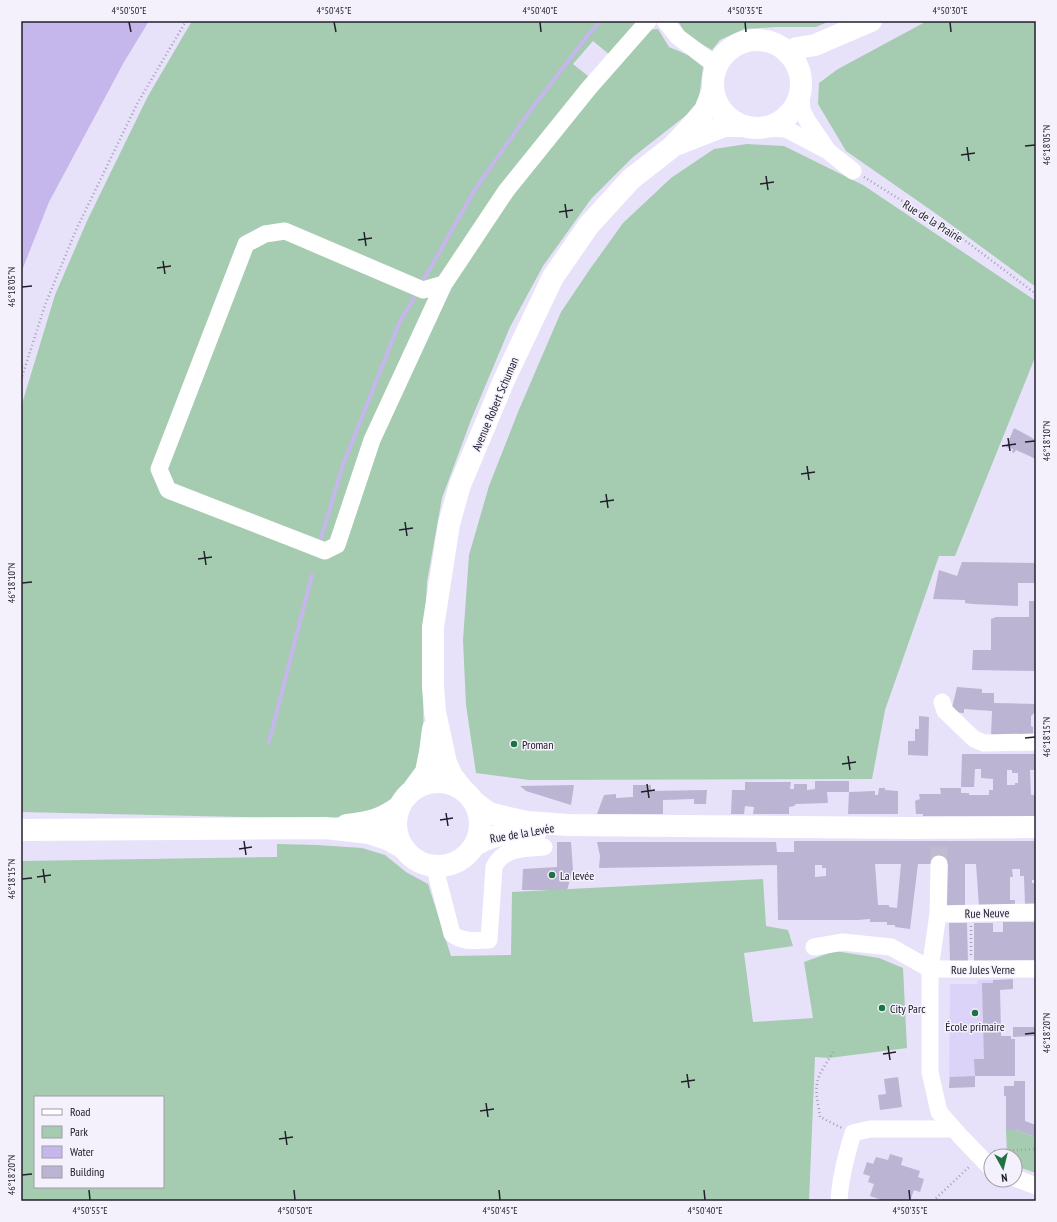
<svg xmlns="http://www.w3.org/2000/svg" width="1057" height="1222" font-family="'PT Sans Narrow',sans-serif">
<rect width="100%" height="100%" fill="#e7e2fa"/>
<path fill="#dcd3f9" d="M978,980H993V983H1000L1001,1036H1011V1039H1015V1076H975V1087L949,1088L950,984H977Z"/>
<path fill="#a5cbb0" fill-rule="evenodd" d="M192,21H636L633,29L610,55L593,41L573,64L598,84L645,30L658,29L669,47L688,55L703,67L698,106L633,157L591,199L543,266L510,327L471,420L442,498L427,582L424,651L423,760L413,778L400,788L387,805L373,814L326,818L241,817L21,812V407L55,295L87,221L148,96Z
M678,21H830L816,27H776L744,29L720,40L712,50L687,36Z
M927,21H1036V287L938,215L846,151L818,104L819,83L838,69Z
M747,144L784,146L863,185L1036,301V355L955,556H939L885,710L872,779L529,780L476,773L466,705L463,640L469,555L489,486L518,412L561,312L590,269L623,223L671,178L714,149Z
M277,844L317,845L362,848L385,855L406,872L428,884L451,956L511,955L512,892L763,879L766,926L788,930L793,946L744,953L753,1022L813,1018L804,962L835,951L879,958L903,968L907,1048L829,1058L815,1057L809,1201H21V861L277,857ZM35,1097H163V1187H35Z
M1006,1130H1015L1036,1137V1173L1015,1166V1156H1007Z"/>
<path fill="#c5b7ec" d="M21,21H149L124,62L49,202L21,273Z"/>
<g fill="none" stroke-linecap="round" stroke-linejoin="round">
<path stroke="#c5b7ec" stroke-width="4" d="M424,279L474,191L527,115L588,35L601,21
M321,538L343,465L400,321L414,298
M269,742L312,575"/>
</g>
<path fill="#bbb4d2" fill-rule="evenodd" d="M1014,428L1036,440V459L1016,450L1014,453L1012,452L1013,449L1006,447Z
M962,562L1036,563V583H1018V606L973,604L965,603V600L933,599L939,570L957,576Z
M1029,601H1036V671L972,670L973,650H991V619L996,617H1029Z
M957,687L982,689V693H994V703L1036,704V713H1034L1031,716V726L1033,727V735L991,736L992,711L964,709V713L951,712Z
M919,716L929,717L928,756L908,755V741H915V729H919Z
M962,754H1036V770H1030L1031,795H1036V816H923V814H916L915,801L920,799L919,794H941L940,788H961V793H969V795H989V790H993V779L981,778V769H975L974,787H961ZM1007,770H1012V773H1018V783H1015V785H1007Z
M815,781H849V792H827L828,803L796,804L794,806L789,807V814H753L754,807L745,806L744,814H731L732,790H745V782H791L790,789H794V784H807V790L815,789Z
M574,785L571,805L526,791L520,786Z
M633,785H651V791L707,790L706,804H694V799L663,800V814H597L604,795L616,794V798L633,797Z
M879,788H885V790L898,791V814H848L849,792L875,791V795H878Z
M794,841H1036V873H1035V880H1032V883H1036V904L1025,905L1024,876H1020V869H1012L1013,877H1010V900H1015V905L979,906L976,864H965V906H947L948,864H918L910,929L895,927V925H887V922H870V919L858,920H778L777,865L599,868L600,856L597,842H776L777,852H794ZM875,864H901L897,908L889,907V905H878ZM815,865H822V868H826V876L815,877Z
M557,842H571L573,870L567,890H522L523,869L557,867Z
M1003,922H1036V960L974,961V923H993V932H1003Z
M949,923H967L968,962H950Z
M1013,979V989L1000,990L1001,1036H1011V1039H1015V1076H975V1087L949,1088L950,1077L975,1076L974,1059H984L982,983H993V980Z
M1013,1027H1036V1036L1013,1037Z
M898,1077L902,1107L880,1110L878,1095L886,1094L884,1079Z
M1014,1081H1025V1121L1036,1125V1137L1015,1130H1006V1096H1004V1086H1014Z
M890,1154L903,1158L901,1165L920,1171L918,1177L924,1179L920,1192L914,1190L910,1201H885L870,1196L874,1184L868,1182L870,1176L863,1174L867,1162L873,1164L876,1157L888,1160Z"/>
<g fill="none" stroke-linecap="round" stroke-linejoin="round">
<path stroke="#c0bbd1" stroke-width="17" stroke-dasharray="17 8" stroke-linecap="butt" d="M939,864V842"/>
<path stroke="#a39fb2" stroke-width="2.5" stroke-dasharray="1 3" stroke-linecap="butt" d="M864,177L963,239L1036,294
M21,380L45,305L76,230L137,104L186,21
M971,926V955
M833,1052C828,1062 818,1073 817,1084C815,1094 819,1107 820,1117L842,1128
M994,1151H1001
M1001,1151L1036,1149
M933,1201L970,1166"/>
<path stroke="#fff" stroke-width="17" d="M665,21L678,37L717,66
M768,128L786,129L828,151L807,120L802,110L801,95
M828,151L853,171
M444,284L423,290L285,231L265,234L246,244L159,469L168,490L325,551L337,545L372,440L444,284L506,191L589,88L648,21
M942,702L945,711L974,739L984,743L1036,742
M939,864L938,914L930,969V1072L939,1112L961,1137L991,1168
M434,865L452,934C463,943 476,940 489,940L494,867C503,847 525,849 544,847
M938,914L1036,912
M814,947L843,942L891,947L930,969H1036
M1015,1178L1036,1186
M839,1201C840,1178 846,1156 853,1133L870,1129H954"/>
<path stroke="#fff" stroke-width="22" d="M713 84a44 44 0 1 1 88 0a44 44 0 1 1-88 0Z
M788,52L797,48L815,45L871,21
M678,144L724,126H743
M396 824a42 42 0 1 1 84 0a42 42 0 1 1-84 0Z
M412,791L426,772L430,752L433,729
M464,791L452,776L446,763L435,712L433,687V627L449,524L460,485L504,380L553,277L589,225L631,179L672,147L688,130L705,110L713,90
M473,801L489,813L509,818L527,822L568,825L910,828L1036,827
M347,825C370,822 381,820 400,806
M21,830L325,828L369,833L387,839L404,848
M474,846C493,833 514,833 536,831"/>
</g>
<path fill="none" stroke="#22202b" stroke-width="1.5" d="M129,22L131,32M334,22L336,32M540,22L541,32M745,22L746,32M950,22L951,32M1025,146L1035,145M967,147L969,161M961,155L975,153M766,176L768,190M760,184L774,182M565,204L567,218M559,212L573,210M364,232L366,246M358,240L372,238M163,261L165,274M157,268L171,266M22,287L32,286M1008,438L1010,451M1025,442L1035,441M1002,446L1016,444M807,466L809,480M801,474L815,472M606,494L608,508M600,502L614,500M405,522L407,536M399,530L413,528M204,551L206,565M198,559L212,557M22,583L32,582M1025,738L1035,737M848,756L850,770M842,764L856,762M647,784L649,798M641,792L655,790M446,813L448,826M440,820L453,818M244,841L246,855M239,849L252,847M43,869L45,883M37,877L51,875M22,879L32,878M1025,1034L1035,1033M888,1046L890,1060M883,1054L896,1052M687,1074L689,1088M681,1082L695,1080M486,1103L488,1117M480,1111L494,1109M285,1131L287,1145M279,1139L293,1137M22,1175L32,1174M89,1190L90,1200M294,1190L295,1200M499,1190L500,1200M704,1190L705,1200M909,1190L910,1200"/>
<g fill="#1f7243" stroke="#f4f1fd" stroke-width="1.5">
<circle cx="514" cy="744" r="4"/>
<circle cx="552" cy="875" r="4"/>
<circle cx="882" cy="1008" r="4"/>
<circle cx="975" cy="1013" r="4"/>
</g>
<g text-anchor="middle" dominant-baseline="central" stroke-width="3" stroke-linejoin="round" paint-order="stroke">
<g font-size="12" fill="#22202b" stroke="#f4f1fd">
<text transform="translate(933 221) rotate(32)">Rue de la Prairie</text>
<text transform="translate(495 404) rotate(-67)">Avenue Robert Schuman</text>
<text transform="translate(522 833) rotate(-10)">Rue de la Levée</text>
<text transform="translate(987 913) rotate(-1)">Rue Neuve</text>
<text x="983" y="969">Rue Jules Verne</text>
</g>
<g font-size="12" fill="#22202b" stroke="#f4f1fd" text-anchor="start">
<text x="522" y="744">Proman</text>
<text x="560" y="875">La levée</text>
<text x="890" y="1008">City Parc</text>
<text x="975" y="1026" text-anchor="middle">École primaire</text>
</g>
</g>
<rect width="1057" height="1222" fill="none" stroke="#f4f1fd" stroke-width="44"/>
<rect x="34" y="1096" width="130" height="92" fill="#f4f1fd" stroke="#a09da9"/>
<rect x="42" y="1109" width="20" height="6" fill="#ffffff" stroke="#a09da9"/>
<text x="70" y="1116" font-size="12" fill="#22202b">Road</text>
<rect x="42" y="1126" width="20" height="12" fill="#a5cbb0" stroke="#a09da9"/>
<text x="70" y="1136" font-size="12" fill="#22202b">Park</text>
<rect x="42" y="1146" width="20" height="12" fill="#c5b7ec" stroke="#a09da9"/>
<text x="70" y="1156" font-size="12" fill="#22202b">Water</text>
<rect x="42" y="1166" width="20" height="12" fill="#bbb4d2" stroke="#a09da9"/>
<text x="70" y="1176" font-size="12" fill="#22202b">Building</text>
<g transform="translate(1003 1168) rotate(172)"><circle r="19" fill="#f4f1fd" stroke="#a09da9"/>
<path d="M0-3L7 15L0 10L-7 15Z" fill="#1f7243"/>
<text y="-6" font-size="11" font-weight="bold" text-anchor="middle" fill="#22202b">N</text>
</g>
<rect x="22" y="22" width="1013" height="1178" fill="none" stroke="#22202b" stroke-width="1.5"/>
<g font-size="10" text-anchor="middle" fill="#22202b">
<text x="129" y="14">4°50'50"E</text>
<text x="334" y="14">4°50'45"E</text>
<text x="540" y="14">4°50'40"E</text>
<text x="745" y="14">4°50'35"E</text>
<text x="950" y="14">4°50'30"E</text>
<text transform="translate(1046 145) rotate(-90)" y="4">46°18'05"N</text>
<text transform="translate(11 287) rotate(-90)" y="4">46°18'05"N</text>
<text transform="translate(1046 441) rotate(-90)" y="4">46°18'10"N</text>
<text transform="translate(11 583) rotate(-90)" y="4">46°18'10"N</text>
<text transform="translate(1046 737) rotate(-90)" y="4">46°18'15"N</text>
<text transform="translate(11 879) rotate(-90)" y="4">46°18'15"N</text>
<text transform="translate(1046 1033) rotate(-90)" y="4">46°18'20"N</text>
<text transform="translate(11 1175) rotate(-90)" y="4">46°18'20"N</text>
<text x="90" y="1214">4°50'55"E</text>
<text x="295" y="1214">4°50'50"E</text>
<text x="500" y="1214">4°50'45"E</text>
<text x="705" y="1214">4°50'40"E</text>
<text x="910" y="1214">4°50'35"E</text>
</g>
</svg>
